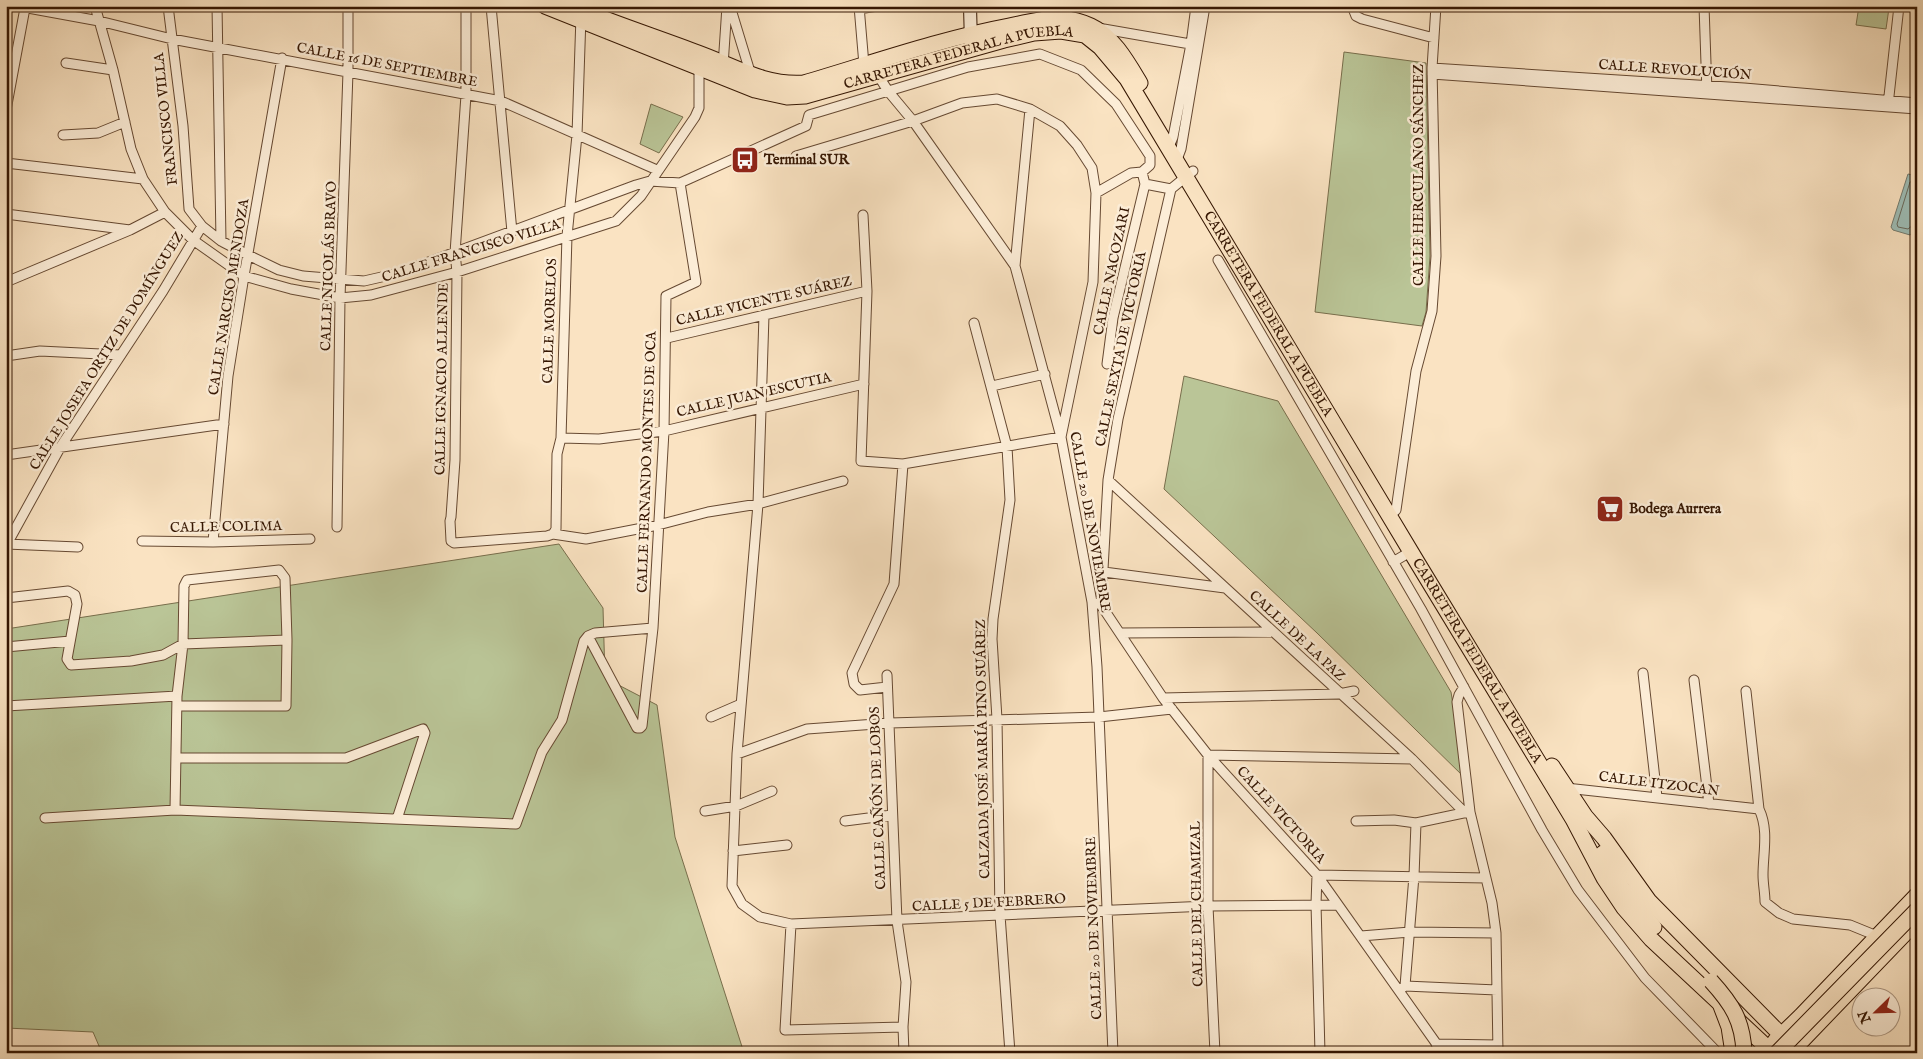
<svg xmlns="http://www.w3.org/2000/svg" width="1923" height="1059" font-family="'IM FELL English',serif">
<rect width="100%" height="100%" fill="#fae3c2"/>
<filter id="stains"><feTurbulence type="fractalNoise" baseFrequency=".004" numOctaves="4"/><feColorMatrix values="0 0 0 0 .2 0 0 0 0 .09 0 0 0 0 .02 0 0 0 .5 -.17"/></filter>
<radialGradient id="worn" r=".72"><stop offset=".6" stop-color="#630" stop-opacity="0"/><stop offset="1" stop-color="#630" stop-opacity=".3"/></radialGradient>
<path fill="#bac597" stroke="#786e4c" d="M1859,6L1889,8L1886,29L1856,25Z
M1344,52L1426,63L1430,256L1426,312L1422,326L1315,312Z
M651,104L683,117L659,153L640,144Z
M1184,376L1278,401L1451,692L1465,778L1317,633L1164,489Z
M559,544L603,608L605,678L657,705L675,837L744,1053H102L93,1032L6,1028V629Z"/>
<path fill="#9ebeb7" stroke="#747b6f" d="M1908,174L1917,176V222L1914,232L1910,235L1893,230L1891,227Z"/>
<g fill="none" stroke-linecap="round" stroke-linejoin="round">
<path stroke="#6a6a5c" stroke-width="1" d="M1917,181L1910,182L1897,224L1898,227L1908,229L1913,225L1917,224"/>
<g stroke="#664932" stroke-width="11">
<path id="street" d="M17,6L99,21L172,39L501,101L657,170
M95,6L113,70L131,149L143,179L165,212L193,240L244,276L291,289L340,298L371,295L457,272L616,221L641,196L695,117L699,108V67
M168,6L183,126L189,209L202,226L221,241L248,255L279,270L303,276L364,281L399,273L636,185L650,181L680,183L806,126L809,115L968,67L1040,54L1081,70L1116,104L1150,156V165L1142,172
M217,6L221,241
M466,6V95L455,253L457,272L455,460L451,517L450,521L451,541L454,543L547,536L553,534L556,529L557,454L561,438L567,236L577,135L581,16
M491,6L512,232
M730,6L751,75
M859,6L864,65
M1352,6L1356,16L1362,19L1434,38
M1704,6L1707,92
M859,9L877,6
M1098,28L1196,45
M66,63L113,70
M723,66L727,6
M1432,68L1744,88L1917,103
M1432,74L1917,109
M878,75L888,91L913,121L1015,266L1061,437L1092,602L1097,667L1113,1053
M1888,105L1899,6
M6,110L25,8
M63,135L98,133L125,122
M1168,149L1173,137L1191,44L1196,6
M796,156L913,121L962,103L997,99L1030,109L1060,126L1077,145L1092,168L1096,193L1093,282L1061,437L903,464L861,461L867,291L863,215
M1176,162L1181,149L1205,6
M6,163L143,179
M1096,193L1131,173L1142,172L1145,184L1171,189
M6,214L130,230
M1218,260L1421,609L1542,830L1578,890L1645,978L1718,1053
M1015,266L1030,109
M6,282L130,230L165,212
M764,315L758,504L737,754L732,886L742,904L760,917L791,924L1208,906L1338,905
M974,323L1007,447L1010,500L993,619L992,639L997,719L1000,915L1010,1053
M667,338L867,291
M6,356L40,351L121,355
M1107,364L1113,318L1145,184
M992,386L1045,374
M561,438L599,439L664,431L864,384
M6,455L224,424
M1108,480L1412,759L1465,813
M1389,516L1396,510L1416,371L1432,311L1436,256L1432,68L1436,6
M337,527L340,298L348,72V6
M553,534L586,539L658,525L708,512L758,504L843,481
M142,541L213,542L310,539
M213,542L228,376L244,276L282,58
M6,544L78,547
M7,544L61,446L163,291L202,226
M1393,562L1410,552
M1104,572L1225,588
M6,598L68,591L75,595L77,604L67,659L71,665L131,661L163,655L183,644L287,640
M1092,602L1101,605L1163,698L1208,755L1317,875L1443,1053
M1101,605L1108,480L1118,419L1171,189L1193,171
M1120,633L1273,632
M588,636L637,728H640L642,726L653,628L664,431L666,296L696,282L680,183
M6,647L70,641
M1643,673L1657,797
M887,675L897,921L906,982L903,1027L904,1053
M1694,680L1709,804
M887,687L860,690L854,684L852,673L894,584L903,464
M1464,687L1459,695L1457,702L1470,812L1492,903L1496,933L1498,1053
M1746,691L1759,809C1769,830 1763,853 1763,875C1763,884 1765,893 1765,902L1779,913L1793,919L1850,925L1877,936
M1163,698L1339,694L1354,691
M6,706L177,696
M711,717L741,704
M737,754L807,729L890,723L1099,717L1172,709
M176,758H346L423,729L425,733L397,819
M1566,788L1759,809
M175,810L177,696L183,644L184,586L187,580L279,570L285,578L287,640L286,706H177
M705,811L736,806L772,791
M45,818L175,810L516,824L542,752L562,720L584,641L588,636L595,633L653,628
M845,821L892,815
M1356,821L1394,820L1416,823
M733,851L787,845
M791,924L785,1030L903,1027
M1361,936L1410,932L1496,933
M1405,986L1414,876L1416,823L1468,812
M1401,989L1405,986L1497,990
M1436,1044L1498,1045
M1215,1053L1208,906V755L1412,759
M1320,1053L1316,904L1317,875L1486,878"/>
</g>
<g stroke="#351602" stroke-width="14">
<path id="secondary" d="M970,6L971,44"/>
</g>
<g stroke="#351602" stroke-width="17">
<g id="primary">
<path id="s1" d="M545,6L755,90L787,97L805,96L1004,40L1034,33L1061,31L1085,35L1100,47L1127,79L1417,562L1573,819L1604,878L1624,908L1651,939L1773,1053"/>
<path d="M576,8C616,24 658,38 698,53C734,66 765,86 804,83C872,63 940,39 1009,26C1026,23 1045,17 1061,18C1071,19 1082,22 1091,26C1113,36 1128,63 1140,83"/>
<path d="M1552,766L1585,816L1604,838L1649,901L1794,1048"/>
<path d="M1603,853L1622,888L1654,927"/>
<path d="M1721,1006L1729,1027L1733,1053"/>
<path d="M1775,1041L1801,1016L1917,895"/>
<path d="M1790,1053L1917,921"/>
</g>
</g>
<use href="#street" stroke="#fcedd7" stroke-width="9"/>
<use href="#secondary" stroke="#fcedd7" stroke-width="12"/>
<use href="#primary" stroke="#fae3c2" stroke-width="15"/>
<g stroke="#351602" stroke-width="17" stroke-linecap="butt">
<path id="primary-bridge" d="M1711,981C1732,1004 1743,1021 1744,1053
M1777,1053L1917,910"/>
</g>
<use href="#primary-bridge" stroke="#fae3c2" stroke-width="15"/>
</g>
<defs>
<g id="bus-square" transform="scale(1.4375)"><rect x="-9" y="-9" width="18" height="18" rx="4" fill="#8f2418" stroke="#fcedd7"/><path d="M-5-6H5V4H4V6H2V4H-2V6H-4V4H-5ZM-3.5-4V0h7V-4ZM-3.5 1.2v1.5H-2V1.2ZM2 1.2v1.5H3.5V1.2Z" fill="#fff"/></g>
<g id="supermarket-square" transform="scale(1.4375)"><rect x="-9" y="-9" width="18" height="18" rx="4" fill="#8f2418" stroke="#fcedd7"/><path d="M-6-5.5h2.5l.6 2H6L4.5 2H-2.5L-4.4-4H-6ZM-1.5 3.2a1.3 1.3 0 1 0 .1 0ZM3 3.2a1.3 1.3 0 1 0 .1 0Z" fill="#fff"/></g>
</defs>
<g fill-rule="evenodd">
<use href="#bus-square" x="745" y="160"/>
<use href="#supermarket-square" x="1610" y="509"/>
</g>
<g text-anchor="middle" dominant-baseline="central" stroke-width="5" stroke-linejoin="round" paint-order="stroke">
<g font-size="14" fill="#351602" stroke="#fcedd7">
<text stroke="none"><textPath href="#s1" startOffset="436">CARRETERA FEDERAL A PUEBLA</textPath></text>
<text transform="translate(387 65) rotate(11)">CALLE 16 DE SEPTIEMBRE</text>
<text transform="translate(1675 70) rotate(4)">CALLE REVOLUCIÓN</text>
<text transform="translate(166 119) rotate(-96)">FRANCISCO VILLA</text>
<text transform="translate(1419 175) rotate(-90)">CALLE HERCULANO SÁNCHEZ</text>
<text transform="translate(471 251) rotate(-17)">CALLE FRANCISCO VILLA</text>
<text transform="translate(329 266) rotate(-88)">CALLE NICOLÁS BRAVO</text>
<text transform="translate(1112 271) rotate(-78)">CALLE NACOZARI</text>
<text transform="translate(229 297) rotate(-81)">CALLE NARCISO MENDOZA</text>
<text transform="translate(764 301) rotate(-13)">CALLE VICENTE SUÁREZ</text>
<text stroke="none"><textPath href="#s1" startOffset="901">CARRETERA FEDERAL A PUEBLA</textPath></text>
<text transform="translate(550 321) rotate(-88)">CALLE MORELOS</text>
<text transform="translate(1121 349) rotate(-78)">CALLE SEXTA DE VICTORIA</text>
<text transform="translate(107 351) rotate(-58)">CALLE JOSEFA ORTIZ DE DOMÍNGUEZ</text>
<text transform="translate(442 379) rotate(-89)">CALLE IGNACIO ALLENDE</text>
<text transform="translate(754 395) rotate(-13)">CALLE JUAN ESCUTIA</text>
<text transform="translate(647 462) rotate(-88)">CALLE FERNANDO MONTES DE OCA</text>
<text transform="translate(1090 522) rotate(80)">CALLE 20 DE NOVIEMBRE</text>
<text transform="translate(226 527) rotate(-1)">CALLE COLIMA</text>
<text transform="translate(1297 636) rotate(43)">CALLE DE LA PAZ</text>
<text stroke="none"><textPath href="#s1" startOffset="1306">CARRETERA FEDERAL A PUEBLA</textPath></text>
<text transform="translate(983 749) rotate(-91)">CALZADA JOSÉ MARÍA PINO SUÁREZ</text>
<text transform="translate(1659 784) rotate(7)">CALLE ITZOCAN</text>
<text transform="translate(878 798) rotate(-92)">CALLE CAÑÓN DE LOBOS</text>
<text transform="translate(1281 815) rotate(48)">CALLE VICTORIA</text>
<text transform="translate(989 903) rotate(-3)">CALLE 5 DE FEBRERO</text>
<text transform="translate(1197 904) rotate(-91)">CALLE DEL CHAMIZAL</text>
<text transform="translate(1094 928) rotate(-92)">CALLE 20 DE NOVIEMBRE</text>
</g>
<g font-size="14" font-weight="bold" fill="#351602" stroke="#fcedd7" text-anchor="start">
<text x="764" y="160">Terminal SUR</text>
<text x="1629" y="509">Bodega Aurrera</text>
</g>
</g>
<rect width="1923" height="1059" fill="none" stroke="#fae3c2" stroke-width="25"/>
<rect x="8" y="8" width="1908" height="1044" fill="none" stroke="#351602" stroke-width="2.5"/>
<rect x="12" y="12" width="1898" height="1034" fill="none" stroke="#351602"/>
<g transform="translate(1876 1012) rotate(247)"><circle r="24" fill="#fcedd7" stroke="#ac9782"/>
<path d="M0-4L9 19L0 12L-9 19Z" fill="#8f2418"/>
<text y="-8" font-size="14" font-weight="bold" text-anchor="middle" fill="#351602">N</text>
</g>
<rect width="100%" height="100%" filter="url(#stains)"/>
<rect width="100%" height="100%" fill="url(#worn)"/>
</svg>
